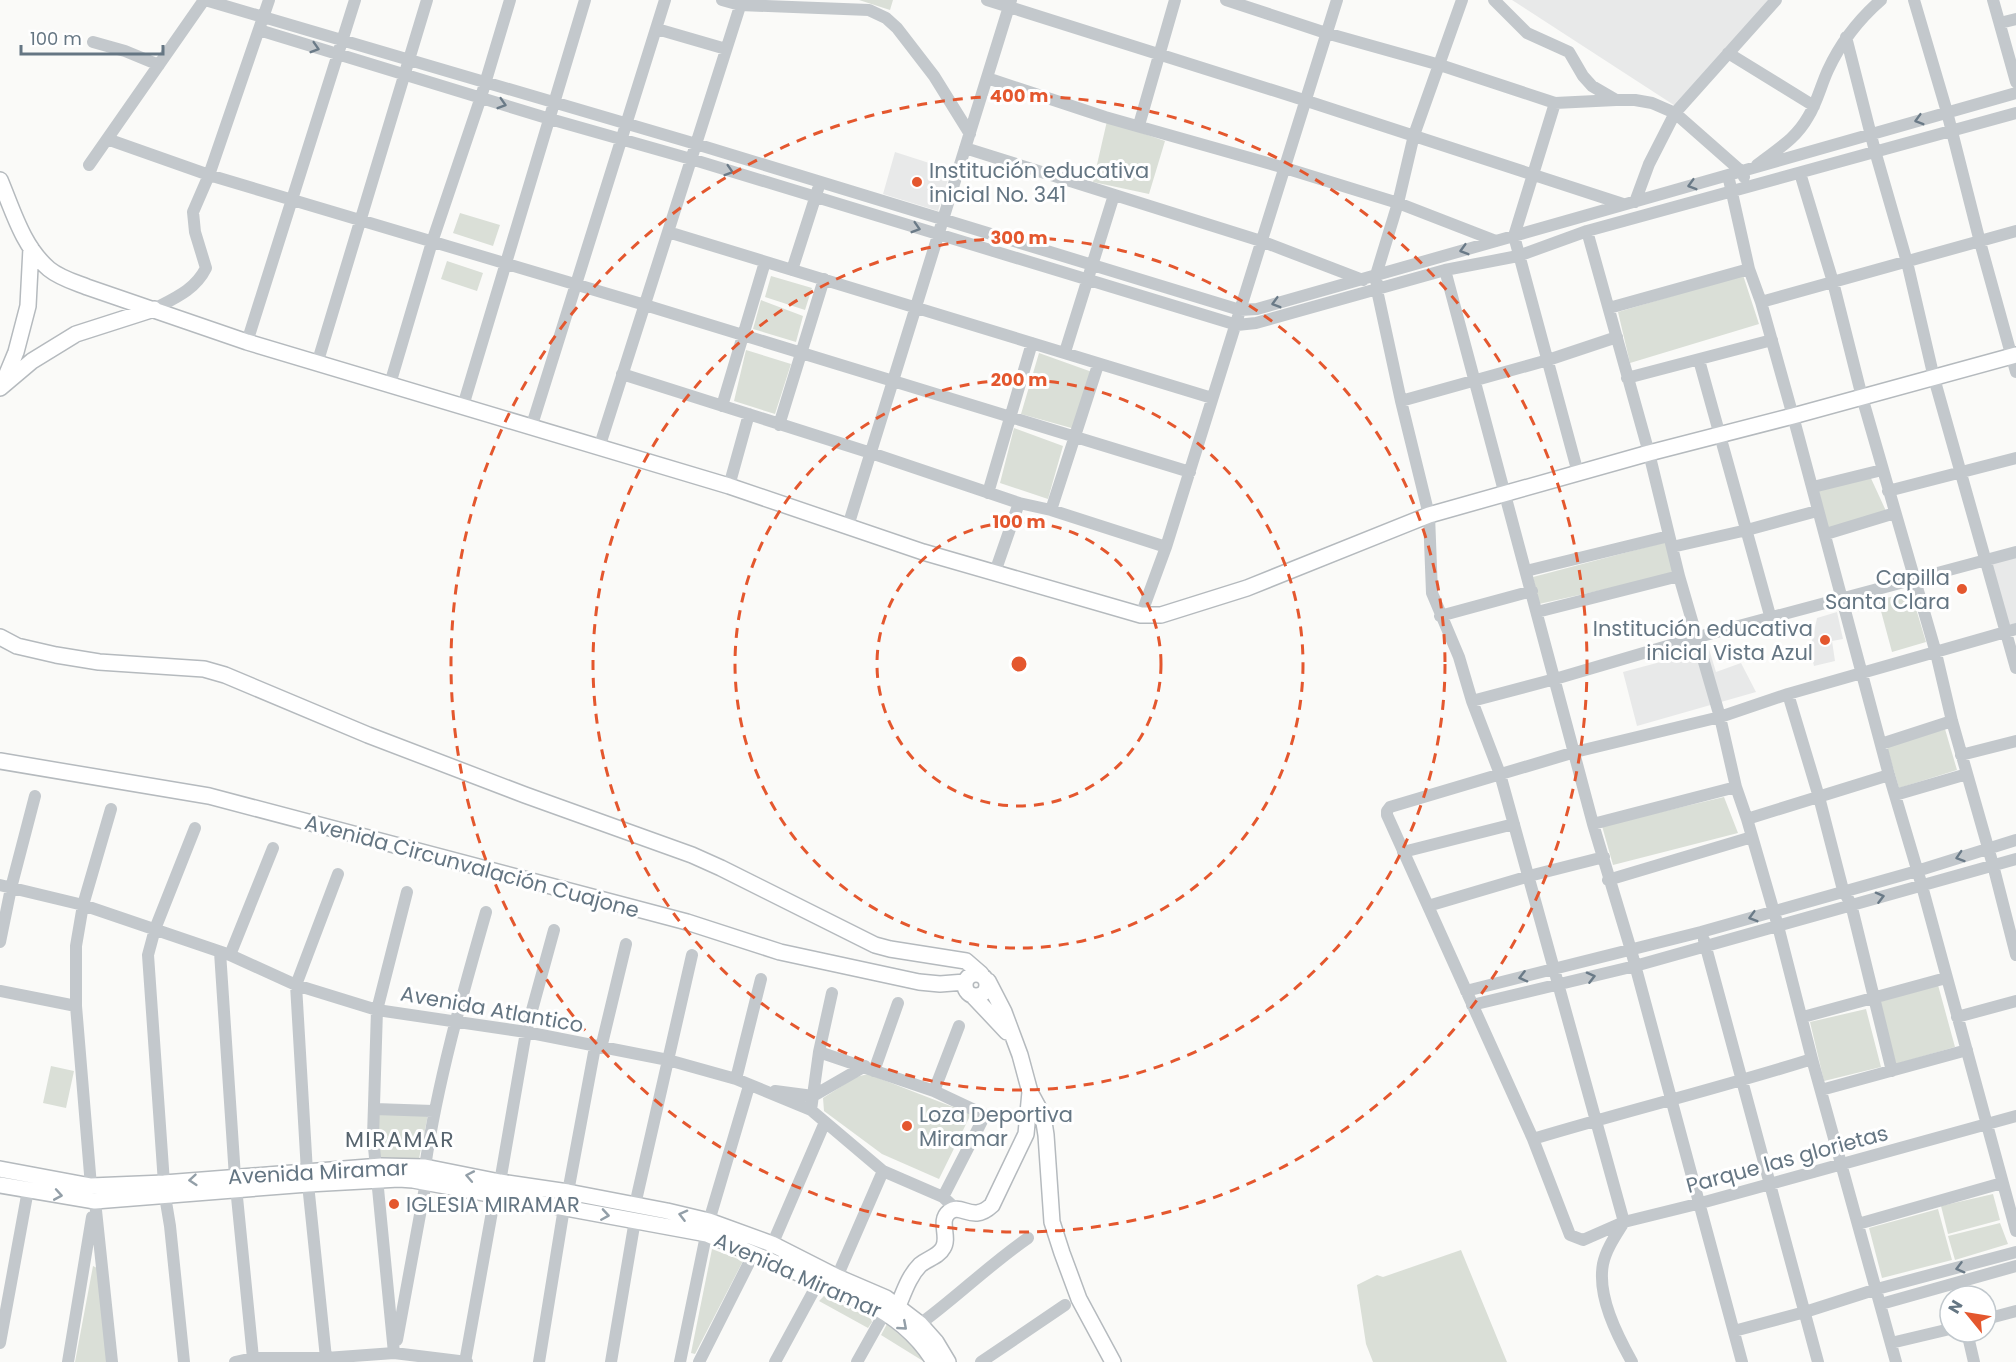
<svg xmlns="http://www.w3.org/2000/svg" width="2016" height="1362" font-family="Poppins,sans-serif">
<rect width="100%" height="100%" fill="#fafaf8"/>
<path fill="#e8e9e9" d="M1512,0H1779L1680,109Z
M895,152L951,170L938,211L883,194Z
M2016,557V623L2009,625L1991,564Z
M1837,612L1843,639L1832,641L1835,661L1814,666L1810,650L1817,618Z
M1709,649L1716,672L1741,663L1756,692L1637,726L1623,672Z"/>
<path fill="#dadfd7" d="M859,0H893L890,10Z
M1107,121L1165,141L1149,194L1093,182Z
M460,213L500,225L493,246L453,233Z
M447,261L483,273L477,291L441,279Z
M1743,275L1759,324L1630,363L1618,312Z
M771,276L812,288L805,310L765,297Z
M761,300L803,316L796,342L753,329Z
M746,350L791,364L775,414L734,401Z
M1039,353L1092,372L1075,429L1021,414Z
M1014,428L1063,446L1048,499L1000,483Z
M1869,474L1886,511L1829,532L1818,488Z
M1666,542L1673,574L1539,604L1533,577Z
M1911,592L1926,642L1892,652L1878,600Z
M1945,729L1957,770L1899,788L1887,747Z
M1724,797L1738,833L1613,865L1602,826Z
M1938,985L1955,1047L1896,1064L1879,1002Z
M1866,1009L1881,1067L1824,1081L1810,1022Z
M51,1066L74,1071L66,1108L43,1103Z
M868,1074L971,1114L939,1179L882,1154L824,1111L823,1098L856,1077Z
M377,1112L428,1115L416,1173H382L375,1116Z
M1993,1194L2000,1220L1948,1234L1941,1206Z
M1938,1209L1952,1260L1882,1278L1869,1228Z
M2000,1223L2008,1244L1955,1260L1948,1236Z
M712,1249L743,1261L695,1354L691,1353Z
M1461,1250L1507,1362H1373L1366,1344L1357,1285L1377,1275L1383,1277Z
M93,1266L99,1269L109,1362H75Z
M824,1296L870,1317L872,1322L868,1328L819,1301Z
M887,1324L915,1348L923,1361L881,1335Z"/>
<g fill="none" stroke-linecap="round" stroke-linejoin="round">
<g stroke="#b5babe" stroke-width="18">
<path id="major" d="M0,180C13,211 23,247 49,269C60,278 74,282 87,287L247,342L729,486L923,552L1141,615H1161L1247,588L1429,515L1649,453L1793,416L2016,355
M4,381L16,352L28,306L31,248
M0,388L32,361L76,334L154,309
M0,637L17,646L56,655L99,662L204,669L225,675L368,735L525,795L692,855L721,868L875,945L890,949L966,961L981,974
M0,761L209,796L687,922L780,952L919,982L940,984L965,982
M965 985a11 11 0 1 1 22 0a11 11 0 1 1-22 0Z
M988,981L1004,1012L1020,1055L1030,1092L1043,1116L1046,1135L1052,1222L1062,1253L1079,1299L1113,1362
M974,997L1007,1032
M0,1169L91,1186L164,1183L381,1166L425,1167L500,1182L568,1192L667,1211L709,1221L772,1244L837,1277L886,1298L920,1324L936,1342L948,1362
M0,1185L95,1201L308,1184L399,1179L413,1180L707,1234L866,1302C894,1316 918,1335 934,1362
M898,1306C904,1292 909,1276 920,1265C927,1259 939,1256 943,1248C950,1237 938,1221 949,1212C962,1202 972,1224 992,1205L1026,1134L1030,1092"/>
</g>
<path stroke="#c3c8cc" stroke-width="12" d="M205,0L696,144L1240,310L1257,309L2016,93
M722,0L740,5L869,10L886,18L897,28L934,76L970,134
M987,0L1307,101L1623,204
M1226,0L1326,33L1440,65L1555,103L1616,100
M1462,0L1414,135L1398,203L1376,275L1377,290L1401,401L1429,515L1432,593L1459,657L1472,701L1500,774L1624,1222C1616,1235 1606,1249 1603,1264C1597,1296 1617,1335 1632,1362
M1494,0L1527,33L1569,52L1583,76L1592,86L1616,100H1635L1652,103L1675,113L1742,172L1744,177
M1914,0L1947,112L1980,242L2016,372
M1993,0L2016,82
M2000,23L2016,19
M657,29L726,49
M259,30L550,119L691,159L1237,325L1256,323L1445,270L1518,256L1587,231L2016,113
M1846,37L1875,151L1907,262L1934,378L2016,668
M93,42L125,51L159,65
M1728,53L1814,106
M987,78L1105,117L1285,168L1398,203L1496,241
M1555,103L1514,236L1578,473
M1139,125L1175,0
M107,139L209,175L645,305L1190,472
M965,148L1261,241L1363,280
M89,165L204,0
M1757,165C1777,149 1795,140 1808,117C1817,103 1821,85 1828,70C1841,42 1858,20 1881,0
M1800,173L1833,282L1862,397L1936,653L1952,721L1993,865L2016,955
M1728,175L1749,269L1761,302L1793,416L1889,775L1922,886L2016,1231
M1635,202L1649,164L1675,113L1776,0
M1587,231L1649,453L1679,576L1720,717L1736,787L1747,819L1778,926L1812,1059L1896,1362
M668,232L1212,398
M792,270L818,189
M1445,270L1593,824L1631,950L1742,1362
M1761,302L2016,231
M1609,308L1749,269
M154,309C175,298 195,290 206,268L195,232L193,212L209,175L269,0
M247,342L355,0
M1065,352L1114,195
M1699,360L1771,619
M317,364L427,0
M622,374L871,453L1019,503L1051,510L1166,547
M1627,378L1772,340
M390,384L432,242L481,97L510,0
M1401,401L1548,360L1617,337
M463,406L585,0
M722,406L765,262
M779,425L824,279
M531,428L665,0
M599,448L742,0
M729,486L749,414
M1813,487L1882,470
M1888,491L2016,458
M988,493L1032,343
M1051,510L1098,365
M848,526L1011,0
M1826,534L1895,513
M1672,547L1747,530L1817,511
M1526,571L1669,536
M995,572L1019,503
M1537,612L1679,576
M1141,615L1166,547L1337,0
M1440,616L1532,591
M2016,629L1788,694L1720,717L1575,752L1390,807L1387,811V815L1533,1139L1570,1235L1583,1240L1624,1222L1701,1203L2016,1116
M1788,694L1819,797L1843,890L1851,904L1892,1071
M1472,701L1555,679L1698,637L2016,552
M1881,744L1952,721
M1961,755L2016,741
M1895,795L1967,774
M111,809L83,905L76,946V1006L91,1186L95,1201L112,1362
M1747,819L1889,775
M1593,824L1736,787
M1403,852L1514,824
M1608,880L1752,837
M0,885L83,905L230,955L296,985L377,1010L526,1032L668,1060L736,1079L811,1110L883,1171L943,1197L956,1209
M1428,906L1529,876L1604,857
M1704,940L1818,1362
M0,942L11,888L35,796
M220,952L235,1177L253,1358
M230,955L273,848
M0,991L76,1006
M1466,991L1701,932L1917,871L2016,840
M1472,1005L1635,966L2016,859
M1803,1017L1946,978
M1957,1017L2016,1001
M601,1048L626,944
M819,1052L934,1091L985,1115L943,1197
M874,1071L898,1003
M736,1079L761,979
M1821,1090L1967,1050
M775,1091L813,1096L865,1066
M934,1091L959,1026
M375,1109L433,1111
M811,1110L819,1052L832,993
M1533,1139C1626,1111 1720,1088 1812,1059
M425,1167C438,1080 462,996 486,912
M307,1172L296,985L338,874
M500,1182L526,1032L554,930
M164,1183L148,955L155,929L195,828
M308,1184L326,1358
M568,1192L595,1047
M165,1196L170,1226L184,1362
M635,1205L692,955
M1858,1224L2002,1183
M766,1259L825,1122
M837,1277L883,1171
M1881,1304L2016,1266
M1986,1319L2016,1311
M920,1324C957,1297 989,1265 1028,1238
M1734,1331L1805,1312L1877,1289L2016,1252
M1967,1332L1974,1362
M397,1340L426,1182
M0,1343L28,1190
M1891,1343L1950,1329
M394,1353L373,1137L377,1010L407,892
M68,1362L92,1217
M235,1362L253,1358H326L394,1353L467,1362
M465,1362L495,1195
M539,1362L564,1208
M611,1362L635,1220
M680,1362L709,1221L749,1086
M699,1362L761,1239
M775,1362L819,1281
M857,1362L885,1312
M981,1362L1065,1305"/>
<use href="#major" stroke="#fff" stroke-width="15"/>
</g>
<defs><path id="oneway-chevron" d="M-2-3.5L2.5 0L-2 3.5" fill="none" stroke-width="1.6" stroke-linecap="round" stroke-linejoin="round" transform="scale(1.5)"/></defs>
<g stroke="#6a7a87">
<use href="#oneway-chevron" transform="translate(315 48) rotate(17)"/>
<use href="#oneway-chevron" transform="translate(502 104) rotate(17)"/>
<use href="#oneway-chevron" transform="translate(1919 120) rotate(164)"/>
<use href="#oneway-chevron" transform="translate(729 171) rotate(17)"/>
<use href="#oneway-chevron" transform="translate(1692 185) rotate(164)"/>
<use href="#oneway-chevron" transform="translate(916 228) rotate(17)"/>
<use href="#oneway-chevron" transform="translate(1464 250) rotate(164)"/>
<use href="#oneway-chevron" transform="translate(1276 303) rotate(164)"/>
<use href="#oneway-chevron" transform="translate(1960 857) rotate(162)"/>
<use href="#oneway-chevron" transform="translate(1880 897) rotate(-14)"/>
<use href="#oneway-chevron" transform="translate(1753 917) rotate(164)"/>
<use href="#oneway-chevron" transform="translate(1523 977) rotate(166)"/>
<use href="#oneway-chevron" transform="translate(1591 977) rotate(-14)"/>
<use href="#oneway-chevron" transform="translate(1960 1268) rotate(165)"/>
</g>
<g stroke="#939fa8">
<use href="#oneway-chevron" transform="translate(470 1176) rotate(-169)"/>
<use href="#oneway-chevron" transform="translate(193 1180) rotate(175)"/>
<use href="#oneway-chevron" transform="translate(58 1195) rotate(10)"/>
<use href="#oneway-chevron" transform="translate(605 1215) rotate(9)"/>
<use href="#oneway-chevron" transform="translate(683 1215) rotate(-166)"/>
<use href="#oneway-chevron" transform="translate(903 1326) rotate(41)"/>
</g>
<g fill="none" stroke="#e4572e" stroke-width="3" stroke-dasharray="10 8">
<circle cx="1019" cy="664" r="142"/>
<circle cx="1019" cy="664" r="284"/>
<circle cx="1019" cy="664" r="426"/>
<circle cx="1019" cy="664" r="568"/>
</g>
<g fill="#e4572e" stroke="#fff" stroke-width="2">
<circle cx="917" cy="182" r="6"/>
<circle cx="1962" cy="589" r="6"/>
<circle cx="1825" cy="640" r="6"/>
<circle cx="907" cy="1126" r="6"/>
<circle cx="394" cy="1204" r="6"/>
</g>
<g text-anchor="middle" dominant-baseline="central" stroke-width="6" stroke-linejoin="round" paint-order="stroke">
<g font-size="21" fill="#657683" stroke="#fff" text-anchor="start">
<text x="929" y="170">Institución educativa<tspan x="929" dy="24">inicial No. 341</tspan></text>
<text x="1950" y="577" text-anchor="end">Capilla<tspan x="1950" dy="24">Santa Clara</tspan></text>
<text x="1813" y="628" text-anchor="end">Institución educativa<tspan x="1813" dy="24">inicial Vista Azul</tspan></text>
<text x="919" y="1114">Loza Deportiva<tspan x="919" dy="24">Miramar</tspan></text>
<text x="406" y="1204">IGLESIA MIRAMAR</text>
</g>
<g font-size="21" fill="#657683" stroke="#fff">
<text transform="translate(472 866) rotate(15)">Avenida Circunvalación Cuajone</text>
<text transform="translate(492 1009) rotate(10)">Avenida Atlantico</text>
<text transform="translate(1787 1159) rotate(-15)">Parque las glorietas</text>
<text transform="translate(318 1172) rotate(-3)">Avenida Miramar</text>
<text transform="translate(798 1275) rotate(24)">Avenida Miramar</text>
</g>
<g font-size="22" letter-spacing="1.5" fill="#57646e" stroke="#fff">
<text x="400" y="1139">MIRAMAR</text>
</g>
</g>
<circle cx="1019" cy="664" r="9" fill="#e4572e" stroke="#fff" stroke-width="3"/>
<g font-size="18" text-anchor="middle" font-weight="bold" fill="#e4572e" stroke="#fff" stroke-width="6" stroke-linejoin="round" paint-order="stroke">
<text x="1019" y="102">400 m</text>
<text x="1019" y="244">300 m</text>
<text x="1019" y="386">200 m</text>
<text x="1019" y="528">100 m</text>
</g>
<g transform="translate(1968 1314) rotate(300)"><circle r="28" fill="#ffffff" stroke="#c1c8cd" stroke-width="1.5"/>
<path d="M0-4.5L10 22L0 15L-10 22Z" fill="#e4572e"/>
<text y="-9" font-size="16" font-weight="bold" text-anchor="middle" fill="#657683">N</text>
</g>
<path d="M21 45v9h142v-9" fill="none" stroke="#657683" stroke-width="3"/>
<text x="30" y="45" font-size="18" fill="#657683" stroke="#ffffff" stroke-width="4.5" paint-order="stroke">100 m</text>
</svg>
